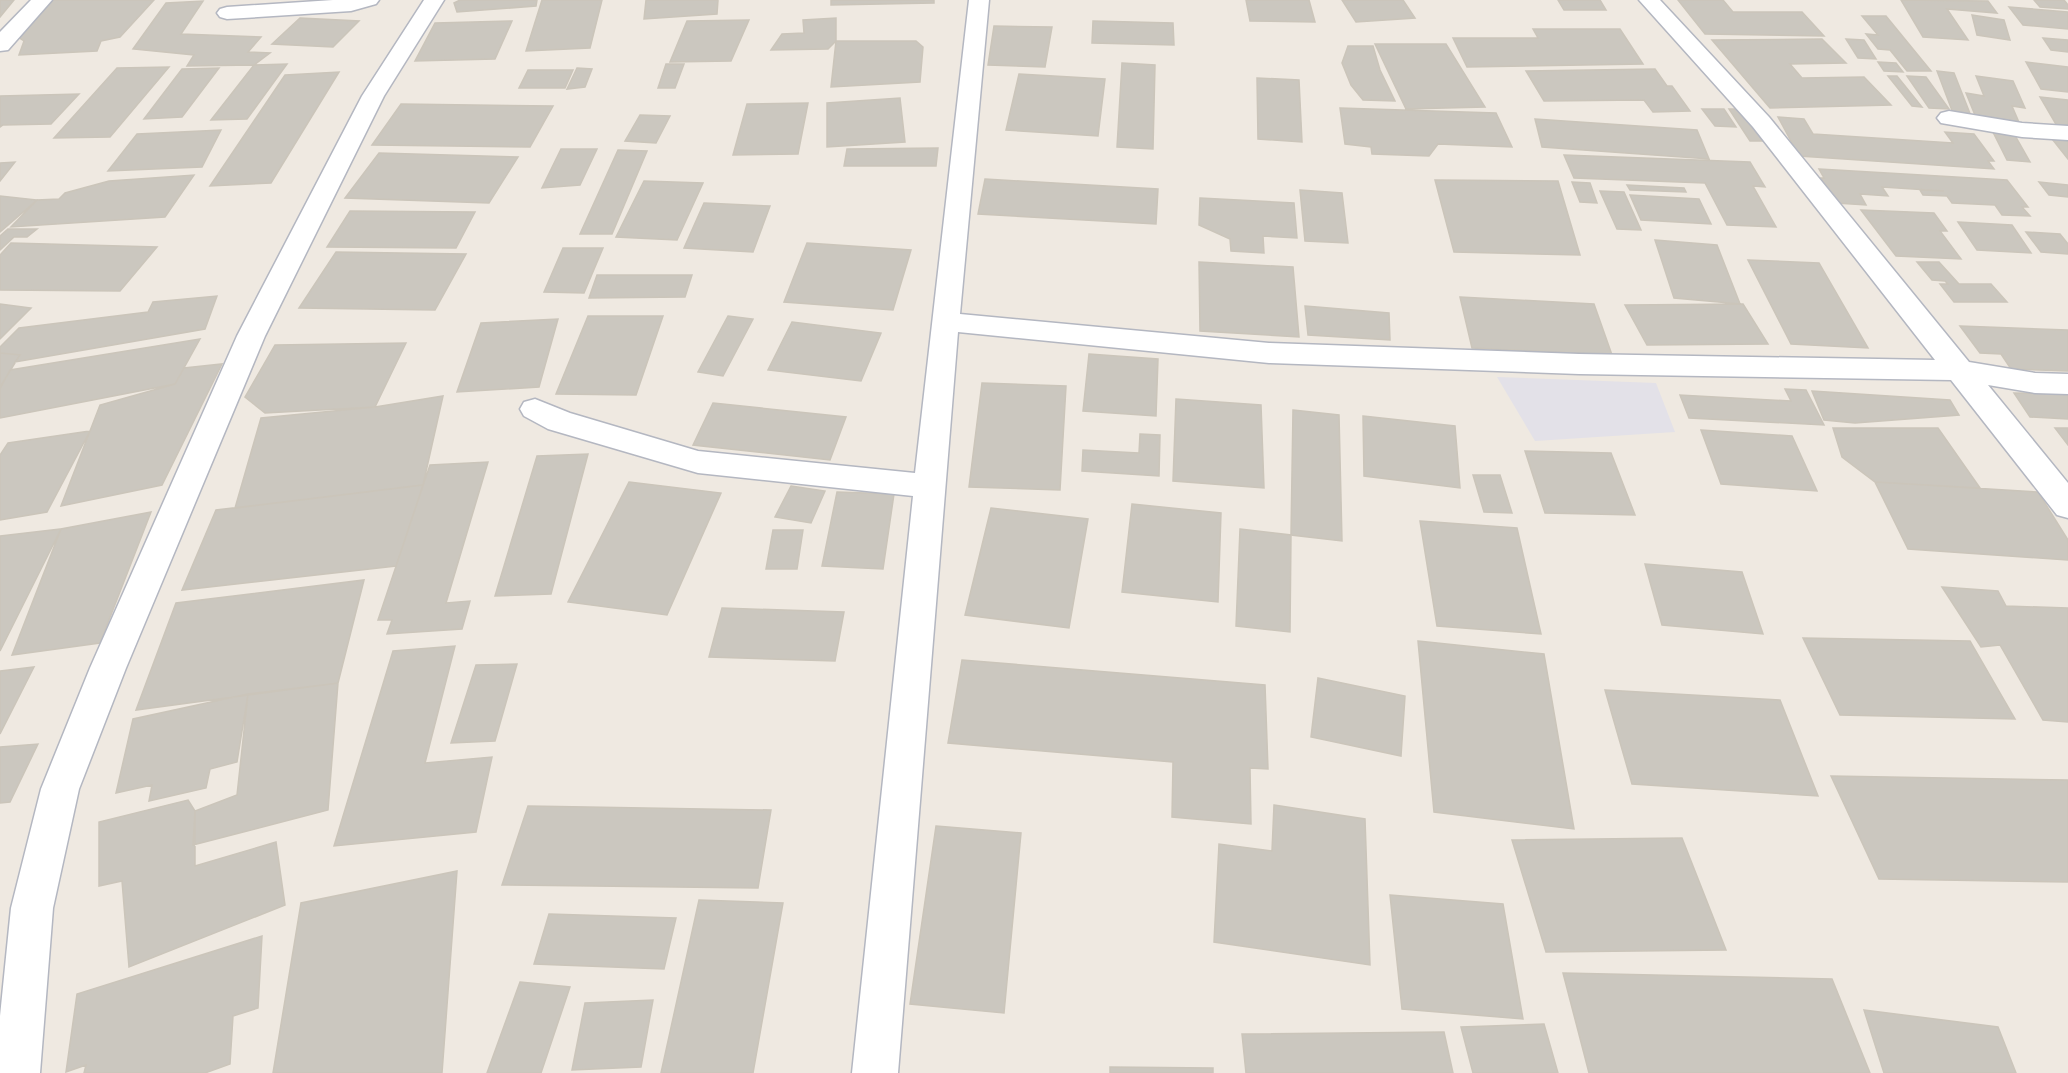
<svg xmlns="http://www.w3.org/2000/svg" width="2068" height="1073" font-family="'Golos Text',sans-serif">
<rect width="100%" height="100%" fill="#efe9e1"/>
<path fill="#e3e1e8" d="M1497,377L1656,383L1675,432L1535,441Z"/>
<path fill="#cbc7bf" stroke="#cbc5ba" stroke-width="1.5" d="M0,0H14L0,17Z
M53,0H154L120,37L101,41L97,51L19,55L24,41L18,37Z
M460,0H537L536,6L457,12L454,3Z
M542,0H602L590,48L526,51Z
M646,0H718L717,14L644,19Z
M831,0H934V3L831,5Z
M1246,0H1309L1315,22L1250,21Z
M1342,0H1403L1415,18L1356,22Z
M1558,0H1600L1606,10H1564Z
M1678,0H1723L1733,12H1802L1824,36L1705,34Z
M1901,0L1988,1L1997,13L1947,9L1968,40L1923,37Z
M2034,0H2064L2068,5V9L2040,7Z
M203,1L181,34L261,37L248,52L270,53L254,65L187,66L194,55L133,49L166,3Z
M2009,7L2068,12V29L2023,25Z
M1972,15L2004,20L2010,40L1977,35Z
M1862,16H1886L1931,71H1907L1890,50L1878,49L1866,34L1878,35Z
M300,18L359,21L333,47L272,44Z
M836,18V41L828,49L771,50L782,34L804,33L803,20Z
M749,20L731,61L670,62L687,21Z
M512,21L495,59L415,61L435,23Z
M1093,21L1173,23L1174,45L1092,43Z
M994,26L1052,27L1045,67L988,65Z
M1533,29H1620L1643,64L1467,67L1453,38H1538Z
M2043,38L2068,40V52L2051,50Z
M1822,39L1846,63L1790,64L1802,78L1864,77L1891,105L1770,108L1712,40Z
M1846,39L1864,40L1876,59L1858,58Z
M836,41H916L923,47L920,82L831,87Z
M1375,44H1446L1485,107L1406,109Z
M1348,46H1373L1380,70L1395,101L1363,100L1351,85L1342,63Z
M1878,62L1896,63L1903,72L1884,71Z
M2026,62L2068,67V92L2041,89Z
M1122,63L1155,65L1153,149L1117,147Z
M287,64L247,119L211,120L254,65Z
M666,64H684L675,88H658Z
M169,67L110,137L54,138L117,68Z
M219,68L182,117L144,119L182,69Z
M577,68L592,69L585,87L567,89Z
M1655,69L1667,86H1672L1690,111L1653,112L1644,100L1544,101L1526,71Z
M528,70H573L565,88H519Z
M1937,71L1954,73L1971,116L1953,113Z
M339,72L271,183L210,186L285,75Z
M1019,74L1105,79L1098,136L1006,130Z
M1888,76H1897L1922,107L1912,106Z
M1907,76L1926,77L1949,109L1929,108Z
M1976,76L2013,81L2025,108L2012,106L2021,127L1977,120L1966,93L1984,96Z
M1257,78L1299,80L1302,142L1258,139Z
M79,94L51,124L3,125L0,127V96Z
M2040,97L2068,100V127L2057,126Z
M900,98L905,142L827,147V103Z
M808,103L798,154L733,155L747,104Z
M401,104L553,106L530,147L372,145Z
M1340,108L1496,113L1512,147L1438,144L1429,156L1372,154L1371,147L1345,144Z
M1702,109H1724L1736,127L1715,126Z
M1729,109H1745L1766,141H1750Z
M640,115L670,116L656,143L625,141Z
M1778,117L1804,119L1813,134L1953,143L1945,132L1974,134L1994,161H1988L1994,169L1799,156Z
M1535,119L1697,130L1709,159L1542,147Z
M221,130L202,167L108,171L137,134Z
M1992,130L2013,132L2030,162L2007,160Z
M2049,135L2068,136V159Z
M938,148L936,166H844L847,149Z
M561,149H597L580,185L542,188Z
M618,150L647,151L612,234H580Z
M379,153L518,157L489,203L345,198Z
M1564,155L1750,162L1765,187L1753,186L1776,227L1727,225L1705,183L1574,178Z
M15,162L0,181V163Z
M1819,169L2007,180L2028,207H2022L2030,216L2002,215L1995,205L1952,203L1947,196L1923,195L1920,190L1944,191L1882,187L1888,196L1860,194L1866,205L1836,203L1821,178H1824Z
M194,175L165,217L11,227L37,200L59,199L65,193L109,181Z
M985,179L1158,189L1156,224L978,214Z
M1435,180L1558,181L1580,255L1454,252Z
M644,181L703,183L677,240L616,237Z
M1572,182L1590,183L1597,203L1580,202Z
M2039,182L2068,185V197L2049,195Z
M1627,185L1684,188L1686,192L1630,190Z
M1300,190L1342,193L1348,243L1305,241Z
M1600,191L1624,192L1641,230L1617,229Z
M1630,195L1699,199L1711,224L1641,220Z
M0,196L37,200L0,232Z
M1200,198L1294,203L1297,238L1263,236L1264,253L1231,251L1230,239L1199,225Z
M704,203L770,206L753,252L684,248Z
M1861,210L1934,213L1947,231H1940L1961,259L1896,256Z
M350,211L475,212L456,248L327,247Z
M1958,222L2012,225L2031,253L1977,250Z
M8,229H37L27,237H14L0,250V236Z
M2026,232L2060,234L2068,244V254L2041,252Z
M1655,240L1717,245L1740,304L1674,298Z
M11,243L157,247L120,291L0,290V255Z
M807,243L911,250L893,310L784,302Z
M563,248H603L584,293L544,292Z
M336,252L466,254L435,310L299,308Z
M1748,260L1819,263L1868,348L1791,344Z
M1199,262L1293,267L1299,337L1200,331Z
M1917,262H1939L1959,284H1991L2007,302H1954L1940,284H1948L1945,281L1932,280Z
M597,275H692L685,297L589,298Z
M217,296L205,329L15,362L20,355L0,353V347L19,328L148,312L153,302Z
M1460,297L1594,304L1612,355L1472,348Z
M0,304L31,308L0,339Z
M1743,304L1768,344L1647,345L1625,305Z
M1305,306L1389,313L1390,340L1308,335Z
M588,316H663L636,395L556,394Z
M728,316L753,319L723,376L698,372Z
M558,319L539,387L457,392L481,323Z
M792,322L881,333L861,381L768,370Z
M1960,326L2068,330V371L2011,369L2001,354L1980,353Z
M200,339L175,384L0,418V389L10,370Z
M406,343L375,407L265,413L245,397L275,345Z
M0,353L20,355L0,387Z
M1089,354L1158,359L1156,416L1083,411Z
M222,364L162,485L61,506L100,405L175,384L184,368Z
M982,383L1066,386L1060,490L969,487Z
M1785,389L1806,390L1824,425L1689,418L1680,395L1791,401Z
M1812,391L1950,400L1959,415L1855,423L1824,420Z
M2014,393L2068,394V419L2030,417Z
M443,396L423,485L235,508L261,418L375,407Z
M1176,399L1261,405L1264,488L1173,481Z
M713,403L846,417L830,460L693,445Z
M1293,410L1339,415L1342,541L1291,535Z
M1363,416L1455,426L1460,488L1364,476Z
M1833,428H1938L1980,488L1875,482L1842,457Z
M2055,428H2068V445Z
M1701,430L1792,436L1817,491L1721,484Z
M90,431L47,512L0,520V455L8,443Z
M1140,434L1160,435L1159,476L1082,471L1083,450L1139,453Z
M1525,451L1611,453L1635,515L1545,513Z
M588,454L551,594L495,596L537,456Z
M488,462L446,603L470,601L462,629L387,634L392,620H378L430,465Z
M1473,475H1500L1512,513L1484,512Z
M629,482L721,493L667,615L568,602Z
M1875,482L2038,492L2068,540V560L1908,549Z
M423,485L396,566L182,590L216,510Z
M791,486L825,491L811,523L775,517Z
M837,492L894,494L883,569L822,566Z
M1132,504L1221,513L1218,602L1122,592Z
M991,508L1088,519L1069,628L965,615Z
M151,512L100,643L12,655L61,529Z
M1420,521L1517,528L1541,634L1437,626Z
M61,529L0,651V536Z
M1240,529L1291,535L1290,632L1236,626Z
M773,530H803L797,569H766Z
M1645,564L1742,572L1763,634L1662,625Z
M364,580L338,683L136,710L176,603Z
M1942,587L1998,591L2006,606L2068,608V722L2043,720L2000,645L1981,647Z
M722,608L844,612L835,661L709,657Z
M1803,638L1970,641L2015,719L1840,715Z
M1418,641L1544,654L1574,829L1434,812Z
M455,646L425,763L492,757L476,832L334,846L393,651Z
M962,660L1265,685L1268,769L1250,768L1251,824L1172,817L1173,762L948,743Z
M517,664L495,741L451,743L476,665Z
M34,667L0,734V671Z
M1318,678L1405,696L1401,756L1311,737Z
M338,683L328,810L193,845L195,811L237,795L248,694Z
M1605,690L1780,700L1818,796L1632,784Z
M248,694L237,762L210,769L206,788L149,801L152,785L116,793L133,719Z
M38,744L10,802L0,803V747Z
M1831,776L2068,780V882L1879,879Z
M188,800L195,811V866L276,842L285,905L129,967L122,881L99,886V822Z
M1274,805L1365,819L1370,965L1214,942L1219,844L1272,851Z
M528,806L771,810L758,888L502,885Z
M936,826L1021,833L1004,1013L910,1004Z
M1682,838L1726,950L1546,952L1512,840Z
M457,871L442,1073H273L301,903Z
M1390,895L1503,904L1523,1019L1402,1009Z
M699,900L783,903L753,1073H661Z
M549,914L676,918L664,969L534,964Z
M262,936L258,1008L233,1016L230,1064L205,1073H84L86,1065L66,1072L77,994Z
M1563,973L1832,979L1870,1073H1589Z
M520,982L570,987L541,1073H487Z
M653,1000L641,1067L572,1070L585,1003Z
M1864,1010L1998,1027L2016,1073H1884Z
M1544,1024L1558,1073H1473L1461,1027Z
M1444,1032L1453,1073H1246L1242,1034Z
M1110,1067L1213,1068V1073H1110Z"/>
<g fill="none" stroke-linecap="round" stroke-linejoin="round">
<g stroke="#b4b7c1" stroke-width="3">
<path id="minor" d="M31,0H52L8,50L0,51V32Z
M333,0H379L376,4L351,11L227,19L220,17L217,13L220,9L227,7Z
M424,0H444L384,96L265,336L126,668L79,789L53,908L40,1073H0V1016L11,908L41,789L90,668L237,336L362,96Z
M969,0H989L960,314L1269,343L1579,354L1935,360L1753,127L1639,0H1660L1769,117L1969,362L2035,373L2068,374V394L2035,393L1988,385L2068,483V518L2057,515L1951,380L1579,374L1269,363L958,332L898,1073H852L913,496L698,473L548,429L524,416L520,409L524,402L535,399L570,413L698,451L915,473Z
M1949,111L2022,123L2068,126V140L2022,137L1941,123L1937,118L1941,113Z"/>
</g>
<use href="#minor" fill="#fff" fill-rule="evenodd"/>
</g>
</svg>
